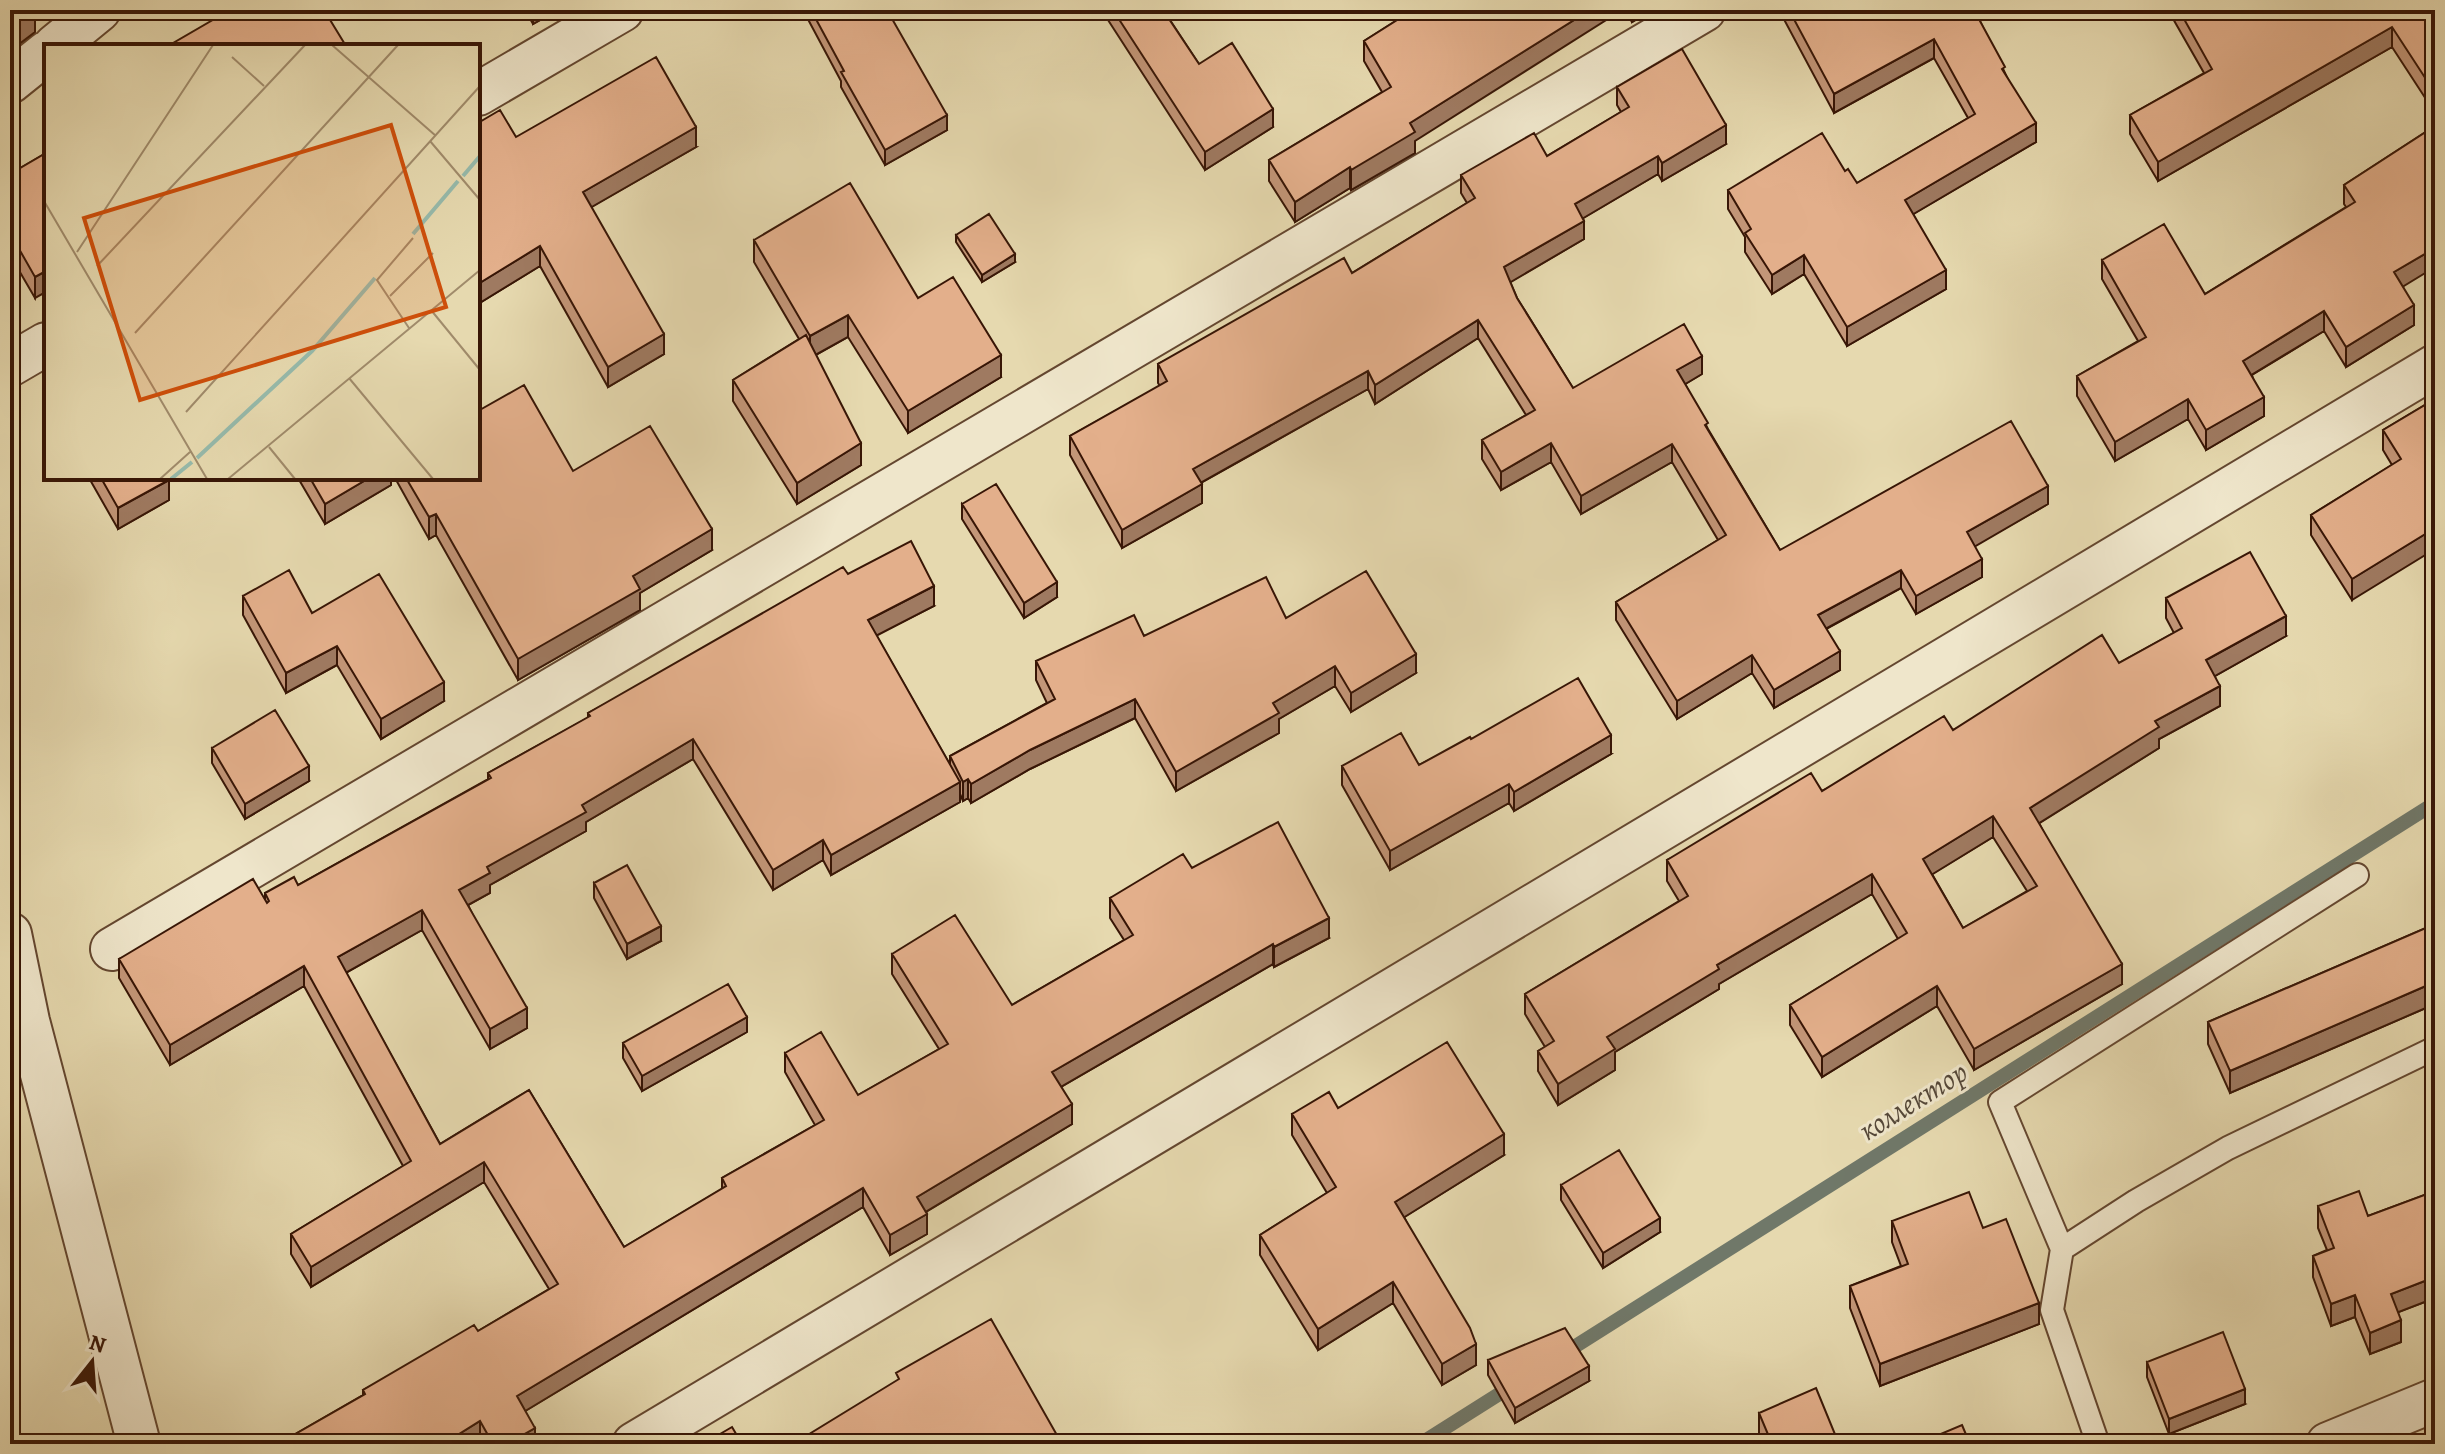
<svg xmlns="http://www.w3.org/2000/svg" width="2445" height="1454" font-family="Alegreya,serif">
<rect width="100%" height="100%" fill="#e6d9af"/>
<filter id="stains"><feTurbulence type="fractalNoise" baseFrequency=".0025" numOctaves="4"/><feColorMatrix values="0 0 0 0 .2 0 0 0 0 .09 0 0 0 0 .02 0 0 0 .5 -.17"/></filter>
<radialGradient id="worn" r=".72"><stop offset=".6" stop-color="#630" stop-opacity="0"/><stop offset="1" stop-color="#630" stop-opacity=".3"/></radialGradient>
<g fill="none" stroke-linecap="round" stroke-linejoin="round">
<path stroke="#707869" stroke-width="14" d="M1563,1354L2435,803
M1420,1444L1515,1384"/>
<g stroke="#644730" stroke-width="26">
<path id="lane" d="M2062,1249L2136,1201L2228,1148L2435,1048
M2098,1444L2052,1310L2062,1249L2000,1102L2357,875"/>
</g>
<g stroke="#644730" stroke-width="46">
<path id="street" d="M55,46L99,10
M10,82L46,53
M478,94L622,10
M10,365L46,344
M10,934L28,1021L139,1444
M112,949L1704,10
M634,1444L2435,366
M2328,1444L2435,1400"/>
</g>
<use href="#lane" stroke="#efe6cb" stroke-width="22"/>
<use href="#street" stroke="#efe6cb" stroke-width="42"/>
</g>
<path fill="#c39678" stroke="#381606" stroke-width="2" fill-rule="evenodd" d="M525,10H558L533,24Z
M803,10H890L889,14L947,130L885,165L841,87V81Z
M1108,10H1168V13L1166,14L1199,64L1273,127L1205,170L1108,20Z
M1413,10L1415,153L1351,190L1350,188L1295,222L1269,181V160L1382,92L1364,61V41Z
M1625,10H1652L1632,22Z
M1779,10H1985L1977,15L2005,73L2036,142L1913,214L1946,289L1847,346L1804,274L1772,294L1745,252V237L1728,209V190L1845,171L1857,183L1968,118L1934,58L1834,113Z
M2168,10H2312L2430,24L2435,31V113L2392,47L2158,181L2130,134V115L2204,73Z
M1617,87L1726,144L1662,181L1658,174L1583,218L1584,239L1510,282L1517,298L1573,388L1702,374L1685,384L1708,429L1780,550L2048,504L1974,546L1982,577L1916,614L1901,588L1826,629L1840,670L1774,708L1752,673L1677,719L1616,620V602L1718,540L1672,462L1581,514L1551,462L1501,490L1482,459V440L1526,415L1478,338L1375,404L1368,389L1201,483L1202,503L1122,548L1070,455V436L1160,386L1158,383V364L1352,273L1467,203L1461,193V175L1547,156L1621,112L1617,105Z
M478,123L516,137L696,147L591,207L664,354L608,387L540,266L478,304Z
M2435,126L2403,287L2414,325L2346,367L2324,331L2252,375L2264,416L2206,450L2188,419L2115,461L2077,396V376L2138,341L2102,279V260L2205,294L2346,207L2344,204V185Z
M46,153L35,298L10,255V174Z
M956,235L1015,262L982,282L956,242Z
M754,240L918,298L1001,377L908,433L848,337L816,355L861,465L797,504L733,401V380L799,339L754,262Z
M46,376V403L43,398V378Z
M2435,399L2352,600L2311,535V515L2392,465L2383,450V430Z
M573,471L712,550L640,593V610L518,680L436,535L429,539L395,478H478Z
M89,478H168L169,500L118,529Z
M298,478H391V485L325,524Z
M962,504L1057,597L1024,618L962,519Z
M848,574L934,606L876,635L950,765V756L1047,703L1036,680V661L1144,636L1286,618L1416,673L1351,712L1335,686L1279,719V733L1176,791L1135,718L1030,769L971,803L968,798L963,801L960,794V802L831,875L823,860L773,890L693,759L586,822V831L490,885V893L468,905L527,1028L490,1049L422,930L346,973L440,1144L529,1090L624,1247L722,1189V1178L815,1125L785,1072V1053L858,1095L939,1049L892,974V954L1012,1005L1124,940L1110,918V898L1192,868L1329,938L1274,967L1273,964L1061,1087L1072,1124L926,1212L927,1234L890,1255L863,1207L525,1411L535,1444H482L480,1441L476,1444H278L363,1395V1390L478,1331L549,1289L484,1182L311,1287L291,1254V1234L403,1166L304,986L170,1065L119,978V959L265,900V893L298,885L488,779V773L588,718V713Z
M243,596L312,613L444,701L381,739L337,665L286,693L243,615Z
M2166,598L2286,636L2215,676L2220,706L2159,739V748L2039,823L2122,984L1974,1070L1937,1006L1822,1077L1790,1025V1005L1898,939L1872,894L1719,984V989L1615,1052V1070L1558,1105L1538,1071V1051L1545,1047L1525,1014V994L1679,901L1667,881V860L1822,791L1953,730L2119,663L2174,633L2166,618ZM1993,837L2027,891L1963,928L1932,874Z
M2435,701V731L2428,719V704Z
M1471,739L1611,754L1514,811L1509,803L1390,870L1342,785V766L1419,765Z
M212,748L309,781L245,819L212,763Z
M594,883L661,941L627,959L594,898Z
M2435,924V1004L2230,1093L2208,1044V1022Z
M747,1032L642,1091L623,1058V1043Z
M1338,1108L1504,1155L1404,1217L1476,1365L1442,1385L1393,1303L1318,1350L1260,1255V1235L1327,1193L1292,1135V1114Z
M2435,1161V1298L2398,1312L2401,1342L2370,1354L2355,1317L2331,1326L2313,1277V1256L2327,1250L2318,1228V1206L2368,1216L2433,1192L2430,1184V1163Z
M1561,1185L1660,1232L1603,1268L1561,1200Z
M1892,1221L1983,1228L2039,1324L1880,1386L1850,1308V1286L1901,1266L1892,1242Z
M1488,1360L1589,1381L1515,1423L1488,1375Z
M2147,1362L2245,1404L2169,1434L2147,1377Z
M1759,1413L1839,1444H1763L1759,1435Z"/>
<path fill="#9f7a61" stroke="#381606" stroke-width="2" d="M28,10H35V32L10,51V24Z
M533,10H558L533,24Z
M1590,10H1622L1415,141V153L1351,190V170L1410,123Z
M1632,10H1652L1632,22Z
M1969,10H1985L1969,19Z
M2421,10H2435V21L2421,30Z
M2392,27V47L2158,181V162Z
M1934,39V58L1834,113V94Z
M1273,109V127L1205,170V152Z
M947,115V130L885,165V150Z
M2036,123V142L1905,219V200Z
M1726,125V144L1662,181V163Z
M696,127V147L583,212V192Z
M1658,156V174L1575,223V204Z
M1350,167V188L1295,222V202Z
M1584,221V239L1504,286V267Z
M540,246V266L478,304V284Z
M2435,248V267L2394,292V272Z
M1015,254V262L982,282V275Z
M1804,255V274L1772,294V275Z
M1946,270V289L1847,346V327Z
M46,271V292L35,298V277Z
M2414,305V325L2346,367V347Z
M2324,311V331L2243,380V361Z
M848,315V337L810,358V336Z
M1478,320V338L1375,404V385Z
M664,334V354L608,387V367Z
M1001,355V377L908,433V411Z
M1702,356V374L1677,389V370Z
M1368,371V389L1193,487V469Z
M2264,397V416L2206,450V430Z
M2188,399V419L2115,461V442Z
M861,443V465L797,504V483Z
M1551,443V462L1501,490V472Z
M1672,444V462L1581,514V496Z
M369,478H391V485L325,524V504Z
M169,480V500L118,529V508Z
M1202,484V503L1122,548V530Z
M2048,486V504L1967,551V532Z
M436,514V535L429,539V517Z
M2435,528V549L2352,600V579Z
M712,529V550L640,593V610L518,680V659L633,576Z
M1982,559V577L1916,614V596Z
M1901,570V588L1818,633V615Z
M1057,582V597L1024,618V603Z
M934,586V606L868,640V620Z
M2286,616V636L2206,681V660Z
M337,646V665L286,693V673Z
M1840,651V670L1774,708V690Z
M1416,654V673L1351,712V693Z
M1752,655V673L1677,719V701Z
M1335,666V686L1279,719V733L1176,791V772L1273,703Z
M444,682V701L381,739V719Z
M2220,686V706L2159,739V748L2030,829V808L2155,721Z
M1135,699V718L1030,769L971,803V784L1030,750Z
M1611,735V754L1514,811V792Z
M693,739V759L586,822V831L490,885V893L459,910V890L487,867L582,805Z
M309,766V781L245,819V804Z
M968,779V798L963,801V782Z
M960,782V802L831,875V855Z
M1509,784V803L1390,870V851Z
M1993,816V837L1923,880V859Z
M823,840V860L773,890V870Z
M1872,874V894L1719,984V989L1615,1052V1070L1558,1105V1084L1607,1037L1717,965Z
M422,910V930L338,977V957Z
M1329,918V938L1274,967V947Z
M661,926V941L627,959V944Z
M1273,944V964L1052,1092V1072Z
M2122,964V984L1974,1070V1049Z
M304,966V986L170,1065V1045Z
M2435,982V1004L2230,1093V1071Z
M1937,986V1006L1822,1077V1057Z
M527,1008V1028L490,1049V1029Z
M747,1017V1032L642,1091V1076Z
M1072,1104V1124L917,1217V1197Z
M1504,1134V1155L1395,1223V1202Z
M484,1162V1182L311,1287V1267Z
M863,1188V1207L517,1416V1396Z
M927,1214V1234L890,1255V1235Z
M1660,1218V1232L1603,1268V1253Z
M2435,1277V1298L2391,1315V1294Z
M1393,1282V1303L1318,1350V1329Z
M2355,1295V1317L2331,1326V1304Z
M2039,1303V1324L1880,1386V1364Z
M2401,1320V1342L2370,1354V1333Z
M1476,1344V1365L1442,1385V1364Z
M1589,1366V1381L1515,1423V1408Z
M2245,1389V1404L2169,1434V1419Z
M480,1421V1441L476,1444H443Z
M535,1428V1444H507Z"/>
<path fill="#e3af8b" stroke="#381606" stroke-width="2" fill-rule="evenodd" d="M10,10H28L10,24Z
M230,10H324L346,46H168Z
M811,10H887L947,115L885,150L841,72L844,71Z
M1113,10H1163L1199,64L1232,43L1273,109L1205,152Z
M1413,10H1590L1410,123L1415,132L1351,170L1350,167L1295,202L1269,160L1391,87L1364,41Z
M1789,10H1974L2005,67L2002,69L2036,123L1905,200L1946,270L1847,327L1804,255L1772,275L1745,233L1751,229L1728,190L1822,133L1845,171L1848,169L1857,183L1975,114L1934,39L1834,94Z
M2179,10H2421L2435,31V93L2392,27L2158,162L2130,115L2212,69Z
M1682,49L1726,125L1662,163L1658,156L1575,204L1584,221L1504,267L1517,298L1573,388L1684,324L1702,356L1677,370L1708,423L1705,425L1780,550L2011,421L2048,486L1967,532L1982,559L1916,596L1901,570L1818,615L1840,651L1774,690L1752,655L1677,701L1616,602L1726,535L1672,444L1581,496L1551,443L1501,472L1482,440L1535,410L1478,320L1375,385L1368,371L1193,469L1202,484L1122,530L1070,436L1167,381L1158,364L1344,258L1352,273L1475,198L1461,175L1534,133L1547,156L1629,107L1617,87Z
M656,57L696,127L583,192L664,334L608,367L540,246L478,284V123L500,110L516,137Z
M2435,126V248L2394,272L2414,305L2346,347L2324,311L2243,361L2264,397L2206,430L2188,399L2115,442L2077,376L2146,337L2102,260L2164,224L2205,294L2355,202L2344,185Z
M46,153V271L35,277L10,233V174Z
M850,183L918,298L953,277L1001,355L908,411L848,315L810,336L754,240Z
M989,214L1015,254L982,275L956,235Z
M806,335L861,443L797,483L733,380Z
M524,385L573,471L650,426L712,529L633,576L640,589L518,659L436,514L429,517L406,478H478V411Z
M2435,399V528L2352,579L2311,515L2401,459L2383,430Z
M101,478H168L169,480L118,508Z
M310,478H369L325,504Z
M996,484L1057,582L1024,603L962,504Z
M911,541L934,586L868,620L960,782L831,855L823,840L773,870L693,739L582,805L586,812L487,867L490,873L459,890L527,1008L490,1029L422,910L338,957L440,1144L529,1090L624,1247L726,1186L722,1178L824,1120L785,1053L821,1032L858,1095L948,1044L892,954L955,915L1012,1005L1133,935L1110,898L1183,854L1192,868L1278,822L1329,918L1274,947L1273,944L1052,1072L1072,1104L917,1197L927,1214L890,1235L863,1188L517,1396L535,1428L507,1444H493L480,1421L443,1444H278L365,1394L363,1390L474,1325L478,1331L558,1284L484,1162L311,1267L291,1234L411,1161L304,966L170,1045L119,959L253,879L267,903L269,901L265,893L294,877L298,885L491,778L488,773L590,716L588,713L843,567L848,574Z
M2250,552L2286,616L2206,660L2220,686L2155,721L2159,727L2030,808L2122,964L1974,1049L1937,986L1822,1057L1790,1005L1907,933L1872,874L1717,965L1719,969L1607,1037L1615,1049L1558,1084L1538,1051L1554,1041L1525,994L1688,896L1667,860L1811,773L1822,791L1944,716L1953,730L2102,635L2119,663L2182,628L2166,598ZM1993,816L2037,886L1963,928L1923,859Z
M289,570L312,613L379,574L444,682L381,719L337,646L286,673L243,596Z
M1366,571L1416,654L1351,693L1335,666L1273,703L1279,713L1176,772L1135,699L1030,750L971,784L968,779L963,782L950,756L1055,699L1036,661L1134,615L1144,636L1266,577L1286,618Z
M1578,678L1611,735L1514,792L1509,784L1390,851L1342,766L1401,733L1419,765L1470,737L1471,739Z
M2435,701V716L2428,704Z
M275,710L309,766L245,804L212,748Z
M627,865L661,926L627,944L594,883Z
M2435,924V982L2230,1071L2208,1022Z
M728,984L747,1017L642,1076L623,1043Z
M1447,1042L1504,1134L1395,1202L1470,1328L1476,1344L1442,1364L1393,1282L1318,1329L1260,1235L1336,1187L1292,1114L1329,1092L1338,1108Z
M1619,1150L1660,1218L1603,1253L1561,1185Z
M2435,1161V1175L2430,1163Z
M2359,1191L2368,1216L2435,1191V1277L2391,1294L2401,1320L2370,1333L2355,1295L2331,1304L2313,1256L2334,1248L2318,1206Z
M1969,1192L1983,1228L2006,1219L2039,1303L1880,1364L1850,1286L1908,1264L1892,1221Z
M991,1319L1062,1444H793L899,1379L896,1373Z
M1565,1328L1589,1366L1515,1408L1488,1360Z
M2223,1332L2245,1389L2169,1419L2147,1362Z
M1816,1388L1839,1444H1772L1759,1413Z
M1962,1425L1970,1444H1917Z
M732,1427L742,1444H703Z"/>
<g text-anchor="middle" dominant-baseline="central" stroke-width="6" stroke-linejoin="round" paint-order="stroke">
<g font-size="30" font-style="italic" fill="#544738" stroke="#efe6cb">
<text transform="translate(1913 1101) rotate(-32)">коллектор</text>
</g>
</g>
<g transform="translate(44 44)">
<rect width="436" height="436" fill="#e6d9af"/>
<path fill="none" stroke="#96baab" stroke-width="4" d="M419,132L436,112M369,190L414,137M153,414L268,307L331,234M127,435L148,418"/>
<path fill="none" stroke="#a08b6b" stroke-width="2" d="M288,1L392,92M188,13L220,42M386,97L436,156M0,157L163,435M33,208L169,1M53,222L261,1M346,252L389,209M387,266L436,326M365,284L333,236L369,194M91,289L354,1M305,334L389,435M142,368L436,42M225,403L251,435M116,435L146,408M184,435L436,226"/>
<path fill="#ce4f0b" fill-opacity="0.15" stroke="#ce4f0b" stroke-width="4" d="M347,81L402,263L96,356L40,174Z"/>
<rect width="436" height="436" fill="none" stroke="#381606" stroke-width="4"/>
</g>
<rect width="2445" height="1454" fill="none" stroke="#e6d9af" stroke-width="40"/>
<rect x="12" y="12" width="2421" height="1430" fill="none" stroke="#381606" stroke-width="4"/>
<rect x="20" y="20" width="2405" height="1414" fill="none" stroke="#381606" stroke-width="2"/>
<g transform="translate(92 1362) rotate(17)" stroke="#efe6cb" stroke-width="6" paint-order="stroke">
<path d="M0-6L14 30L0 20L-14 30Z" fill="#381606"/>
<text y="-12" font-size="22" font-weight="bold" text-anchor="middle" fill="#381606">N</text>
</g>
<rect width="100%" height="100%" filter="url(#stains)"/>
<rect width="100%" height="100%" fill="url(#worn)"/>
</svg>
